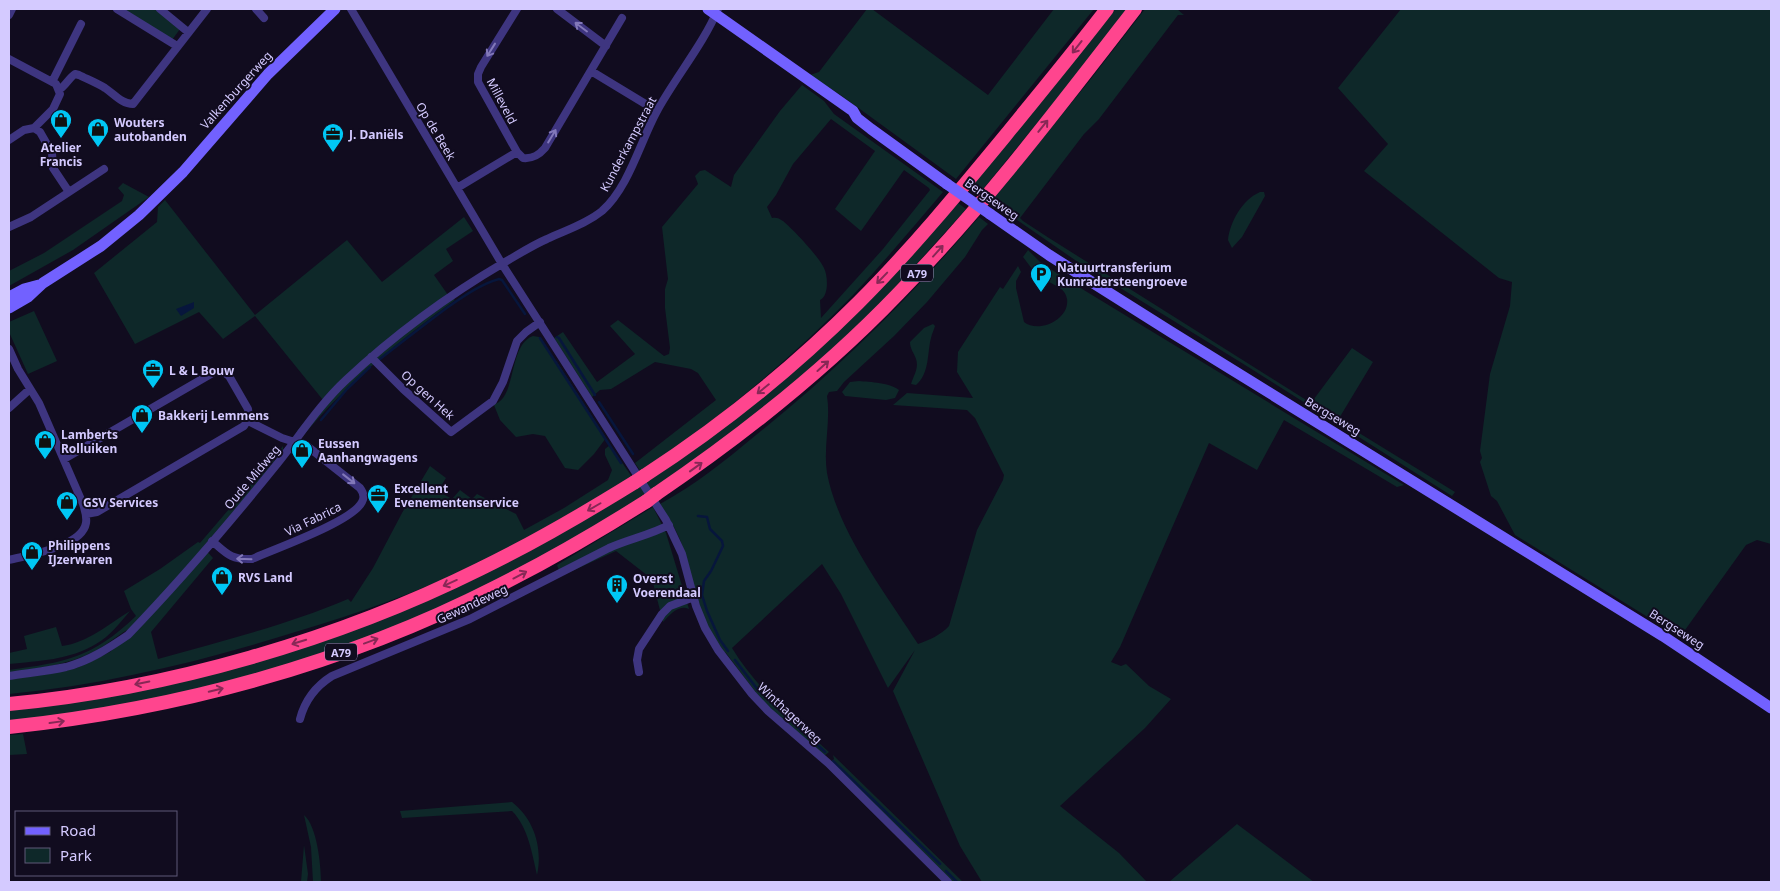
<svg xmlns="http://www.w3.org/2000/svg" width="1780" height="891" font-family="'Noto Sans',sans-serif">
<rect width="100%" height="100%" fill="#110c1f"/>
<path fill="#0e2829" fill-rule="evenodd" d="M123,9H155L180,29L172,40Z
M867,9H872L988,95L1054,9H1094L956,179L842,96L810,75L819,72Z
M1114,9H1127L1072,80L979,194L970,188Z
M1145,9H1177L1184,15H1178L1099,119L1084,134L1020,218L1023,221L1049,238L1311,403L1352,348L1373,362L1338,420L1455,492L1452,496L1245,365L1075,260L991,202L1090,80Z
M1401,9H1771V544L1757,540L1746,545L1680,637L1515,535L1497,501L1491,496L1480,462L1482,458L1480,451L1490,374L1510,306L1512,282L1499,278L1364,171L1388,144L1338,88Z
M802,85L824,101L834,114L943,192C913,227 884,262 853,295C790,360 716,421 641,472L635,463L716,400L698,373L691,369L655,362L611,389L600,390L592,397L554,338L563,332L597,382L635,354L610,326L618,320L664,356L669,354L670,348L665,308V289L668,279L662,227L698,184L695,176L700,171L705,170L731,187L734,175L780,111ZM831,119L875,151L835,209L861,231L904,170L929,188L930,190L883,249L821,318L820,300C829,296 828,276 824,268C819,257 793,229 783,221C779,218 776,217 772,218L767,207L776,195L793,164Z
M123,183L149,197L73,250L9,286V271L44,253L122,201L124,195L118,188Z
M1260,192H1264L1265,196L1242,237L1232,248L1228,240C1230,222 1242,200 1260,192Z
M165,200L255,315L347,240L382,282L464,217L473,231L446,249L453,261L434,275L448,295L455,300C399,341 347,383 303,436L297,431L323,400L255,316L223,339L199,312L135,344L94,273L157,222L158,207Z
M958,203L966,209L877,308L790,389L645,497L514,574L394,628L274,670L133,704L9,722V709L85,699L403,609L693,448Z
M979,217L988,224L982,230L965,257L927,302L894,336L844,382L837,391L829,392L827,396C831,421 823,447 827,473C838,532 886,594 918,644C929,640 941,635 949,626L977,530L1003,480L1004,475L975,418L967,410L893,405L907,393L973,398L957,372L958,352L1000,287L1003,289L1018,266L1021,272L1016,281V288L1024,322C1039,334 1070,319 1067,299C1065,285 1047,284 1038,275C1032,270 1028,263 1023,257L1028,250L1040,262L1069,281L1404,485L1397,487L1284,420L1257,470L1209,443L1120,647L1111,662L1121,666L1126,664L1149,686L1171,699L1145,728L1060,806L1119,853L1147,882H982L960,846L893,691L915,650L888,688L841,594L822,564L732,648C757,689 794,720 829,752L824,756L763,702L726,653C702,639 691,571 682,545C677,530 668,517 660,504C695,485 726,460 756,435C838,370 911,296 979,217Z
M34,311L57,361L28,374L9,332V322Z
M933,324L935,326C934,330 932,333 931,338C927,353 930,373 916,385L911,384C914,375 919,368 916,359C914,353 910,349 910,342L924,328Z
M533,336L539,337L557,362L606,438L594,454L578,470L565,468L545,436L533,434L516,437L500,420L494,405C497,403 501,401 503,398C515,382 512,343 533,336Z
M859,381C870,382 891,383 899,390L895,398L886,400L845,396L842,392L850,382Z
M610,445L632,477C571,513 511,549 446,578C392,602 336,620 279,637C191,664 100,685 9,694V679L77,668L110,652L141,625C125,627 110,644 95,651C68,665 39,668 9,673V670C66,662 92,658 136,616L131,609L124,591L160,569L198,542L200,543L283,446V450L243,500L203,547L213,558L151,632L158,659C222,641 287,625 348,599L351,602L373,568L402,513L430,466L446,478L438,491L452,499L460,490L472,499L477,494L516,514L524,530L564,508L608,480L612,470L605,455V449Z
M653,507L666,533L689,609C678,604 670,615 663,622L652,579L616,551L561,576L557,565Z
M130,611C120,623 110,636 96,644C70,660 38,661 9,664V653L27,649L24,636L56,627L62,646C87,643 109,624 130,611Z
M23,734L27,754L9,755V735Z
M833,755L963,882H952L831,762L834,759Z
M512,802C534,819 543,848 537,875C532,853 528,827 512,811L402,818L400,811Z
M304,815C317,826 321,865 321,882H313L311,847Z
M1237,824L1314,882H1169Z
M304,845L308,874L307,882H301Z"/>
<path fill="#07163c" d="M194,302V308L181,316L176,309Z"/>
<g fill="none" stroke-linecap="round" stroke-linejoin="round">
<path stroke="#07163c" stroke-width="2.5" d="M557,337L559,338L595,395
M540,338L621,463
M380,359C402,342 425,324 448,307C464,296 481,284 499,279L502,280L525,314
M599,402L633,454
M321,420L347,389L370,367
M698,516L707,517L710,529L722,541L723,546L711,571L704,581L702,595L707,611L720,640L728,651
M735,660L758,690L825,752
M833,761L940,864
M946,871L957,882"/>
<path stroke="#3e3580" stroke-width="8" d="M117,9L177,46
M160,9L188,32
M256,9L264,18
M351,9L502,264L666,520L682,554L696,606L705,628L718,650L752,694L768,711L828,763L948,882
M517,9L481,67L478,74V82L517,152L523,158C533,159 539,155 545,148L622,18
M557,9L606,46
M9,15L12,9
M9,59L56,84L60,94L53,109L34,128L24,130L9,140
M591,71L657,111
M52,82L81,24
M60,89C66,85 69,78 75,74L79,75C87,79 97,83 105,88C114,94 122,104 133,104L207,9
M34,128L40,132L52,153L53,168L69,192
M457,188L517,152
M9,227L31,217L104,169
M9,349L18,369L39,403L83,504C85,510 87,517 86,523C82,547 28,555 9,560
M371,357L403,389L451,432L493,401L503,382L517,341L526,332L540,322
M9,408L30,389
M64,459L216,371H222L229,376L248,409L249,418L244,426L97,512L86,514
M212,541C227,554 231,560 252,559C274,549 352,522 362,502C365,497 363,492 360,488L307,446L282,438L248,421
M639,672L637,660L639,649L662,614L670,606L694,597
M9,676C28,673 48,671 66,667C89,661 109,648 128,635C179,582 227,526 273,469C297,440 318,406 346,380C394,335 447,296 505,262C519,254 533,245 547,239C566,230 586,224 602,211C629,187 640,142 657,111C675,78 704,43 718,9
M300,719C305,700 316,686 332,676L470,619L609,548C629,539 650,535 669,525"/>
<path stroke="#7261ff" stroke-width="11" d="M708,9L853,111L857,118L871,129L947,184
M990,214L1049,255L1171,332L1663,636L1771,708
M9,297L24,289L39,285
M9,308L28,297L43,283L101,246L139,215L183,172L268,74L335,9"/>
<path stroke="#ff458e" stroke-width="14" d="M644,476C721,426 793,368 858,303C911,250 958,193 1005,136C1039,94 1074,52 1107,9
M656,494C743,435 825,370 898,294C984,206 1060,106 1135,9
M9,704C168,689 337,640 480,569C534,543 585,513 635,482
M9,727C177,709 345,664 496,587C548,561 598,532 647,501"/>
<path stroke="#7261ff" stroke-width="11" d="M947,184L990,214"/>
<path stroke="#ff458e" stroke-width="14" d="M635,482L644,476
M647,501L656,494"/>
</g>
<defs><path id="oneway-shaft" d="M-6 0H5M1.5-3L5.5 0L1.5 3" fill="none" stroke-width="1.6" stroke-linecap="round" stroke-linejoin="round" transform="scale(1.25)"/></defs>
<g stroke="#8278b9">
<use href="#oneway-shaft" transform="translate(581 27) rotate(-143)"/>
<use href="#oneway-shaft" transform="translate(491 50) rotate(122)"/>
<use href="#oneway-shaft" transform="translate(552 136) rotate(-59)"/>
<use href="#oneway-shaft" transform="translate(349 479) rotate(38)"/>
<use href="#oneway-shaft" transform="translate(244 559) rotate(-178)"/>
</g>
<g stroke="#882856">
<use href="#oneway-shaft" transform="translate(1077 47) rotate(128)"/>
<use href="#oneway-shaft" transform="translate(1043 126) rotate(-51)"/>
<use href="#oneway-shaft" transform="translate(938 251) rotate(-48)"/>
<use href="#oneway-shaft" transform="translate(882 278) rotate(134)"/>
<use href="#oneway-shaft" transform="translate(823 366) rotate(-42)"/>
<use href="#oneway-shaft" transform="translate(763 389) rotate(141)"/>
<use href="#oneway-shaft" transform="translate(696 467) rotate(-36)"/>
<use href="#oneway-shaft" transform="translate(594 507) rotate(150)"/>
<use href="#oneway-shaft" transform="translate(520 575) rotate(-28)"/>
<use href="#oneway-shaft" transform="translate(450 583) rotate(156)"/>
<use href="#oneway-shaft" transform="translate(371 641) rotate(-20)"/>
<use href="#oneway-shaft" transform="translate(299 642) rotate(163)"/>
<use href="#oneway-shaft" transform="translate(142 683) rotate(168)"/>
<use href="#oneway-shaft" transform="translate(216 690) rotate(-14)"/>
<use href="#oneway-shaft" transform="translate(57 722) rotate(-8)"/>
</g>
<defs>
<g id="shop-pin" transform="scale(1.125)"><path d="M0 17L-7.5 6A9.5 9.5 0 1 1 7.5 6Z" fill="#00c7f5" stroke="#110c1f"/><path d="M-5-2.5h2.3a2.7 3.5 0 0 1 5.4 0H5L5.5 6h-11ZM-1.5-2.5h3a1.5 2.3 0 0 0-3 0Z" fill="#111"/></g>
<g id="office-pin" transform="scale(1.125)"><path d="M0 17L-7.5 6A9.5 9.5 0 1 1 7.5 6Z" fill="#00c7f5" stroke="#110c1f"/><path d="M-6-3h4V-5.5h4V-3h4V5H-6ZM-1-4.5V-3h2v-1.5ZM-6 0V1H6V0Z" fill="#111"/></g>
<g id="parking-pin" transform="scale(1.125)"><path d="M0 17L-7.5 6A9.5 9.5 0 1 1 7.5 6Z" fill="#00c7f5" stroke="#110c1f"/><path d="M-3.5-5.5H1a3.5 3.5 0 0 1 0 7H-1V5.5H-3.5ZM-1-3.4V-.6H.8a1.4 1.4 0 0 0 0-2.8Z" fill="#111"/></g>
<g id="building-pin" transform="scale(1.125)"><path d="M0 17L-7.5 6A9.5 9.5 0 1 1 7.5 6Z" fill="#00c7f5" stroke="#110c1f"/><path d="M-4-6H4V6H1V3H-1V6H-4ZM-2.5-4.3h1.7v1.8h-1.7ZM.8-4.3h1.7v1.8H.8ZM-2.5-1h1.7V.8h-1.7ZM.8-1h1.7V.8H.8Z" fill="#111"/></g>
</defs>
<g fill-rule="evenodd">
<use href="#shop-pin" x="61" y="120"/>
<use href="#shop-pin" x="98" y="129"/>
<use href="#office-pin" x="333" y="134"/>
<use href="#parking-pin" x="1041" y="274"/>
<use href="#office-pin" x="153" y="370"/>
<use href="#shop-pin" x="142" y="415"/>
<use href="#shop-pin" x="45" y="441"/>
<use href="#shop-pin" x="302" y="450"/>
<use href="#office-pin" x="378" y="495"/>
<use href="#shop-pin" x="67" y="502"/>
<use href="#shop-pin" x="32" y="552"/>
<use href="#shop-pin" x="222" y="577"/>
<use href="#building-pin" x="617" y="585"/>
</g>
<g text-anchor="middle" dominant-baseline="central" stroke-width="4" stroke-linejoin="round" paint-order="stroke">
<g fill="#110c1f" stroke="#9a91bc" stroke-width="1">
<rect x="901" y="264.5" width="32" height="17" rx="4"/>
<rect x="325" y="643.5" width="32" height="17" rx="4"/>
</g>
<g font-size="11" font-weight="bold" fill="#d4caff">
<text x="917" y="273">A79</text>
<text x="341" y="652">A79</text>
</g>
<g font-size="12" fill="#d4caff" stroke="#110c1f">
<text transform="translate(236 90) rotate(-48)">Valkenburgerweg</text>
<text transform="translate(502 101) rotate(62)">Milleveld</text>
<text transform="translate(436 131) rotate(59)">Op de Beek</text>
<text transform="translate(628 144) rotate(-62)">Kunderkampstraat</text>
<text transform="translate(992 199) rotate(35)">Bergseweg</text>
<text transform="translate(428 395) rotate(42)">Op gen Hek</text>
<text transform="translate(1333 416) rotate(31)">Bergseweg</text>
<text transform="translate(252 477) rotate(-50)">Oude Midweg</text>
<text transform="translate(313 519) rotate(-26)">Via Fabrica</text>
<text transform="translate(472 604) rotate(-25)">Gewandeweg</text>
<text transform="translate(1677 629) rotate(33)">Bergseweg</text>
<text transform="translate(790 713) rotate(43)">Winthagerweg</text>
</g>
<g font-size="12" font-weight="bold" fill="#d4caff" stroke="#110c1f" text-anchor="start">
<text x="114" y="122">Wouters<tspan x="114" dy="14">autobanden</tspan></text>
<text x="349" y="134">J. Daniëls</text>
<text x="61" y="147" text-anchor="middle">Atelier<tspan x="61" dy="14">Francis</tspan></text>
<text x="1057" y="267">Natuurtransferium<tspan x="1057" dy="14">Kunradersteengroeve</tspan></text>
<text x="169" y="370">L &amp; L Bouw</text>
<text x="158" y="415">Bakkerij Lemmens</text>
<text x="61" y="434">Lamberts<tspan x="61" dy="14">Rolluiken</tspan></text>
<text x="318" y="443">Eussen<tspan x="318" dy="14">Aanhangwagens</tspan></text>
<text x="394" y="488">Excellent<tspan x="394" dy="14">Evenementenservice</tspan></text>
<text x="83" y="502">GSV Services</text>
<text x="48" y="545">Philippens<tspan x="48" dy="14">IJzerwaren</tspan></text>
<text x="238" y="577">RVS Land</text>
<text x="633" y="578">Overst<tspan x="633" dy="14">Voerendaal</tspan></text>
</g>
</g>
<rect width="1780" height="891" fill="none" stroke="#d4caff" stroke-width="20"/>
<rect x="15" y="811" width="162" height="65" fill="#110c1f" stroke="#5f5879"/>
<rect x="25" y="827" width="25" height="8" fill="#7261ff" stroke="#5f5879"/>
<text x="60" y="836" font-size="15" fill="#d4caff">Road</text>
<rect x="25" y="848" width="25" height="15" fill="#0e2829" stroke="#5f5879"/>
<text x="60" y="861" font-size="15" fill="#d4caff">Park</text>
</svg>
